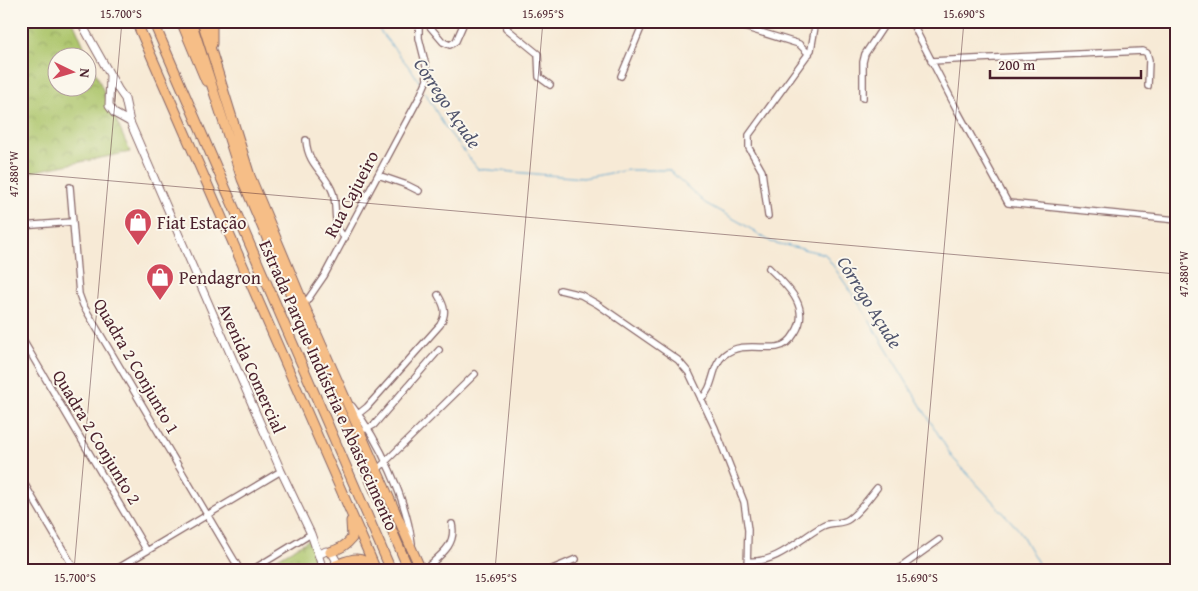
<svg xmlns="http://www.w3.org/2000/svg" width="1198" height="591" font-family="'Gentium Book Plus',serif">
<defs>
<pattern id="park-crowns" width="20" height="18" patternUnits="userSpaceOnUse" patternTransform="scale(1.25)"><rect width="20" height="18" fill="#acc56b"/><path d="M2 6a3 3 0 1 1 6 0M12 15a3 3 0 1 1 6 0" fill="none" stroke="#8e9f58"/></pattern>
</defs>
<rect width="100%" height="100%" fill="#fbf7ec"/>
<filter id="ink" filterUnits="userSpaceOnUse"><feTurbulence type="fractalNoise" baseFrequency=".02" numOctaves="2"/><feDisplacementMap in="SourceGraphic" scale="10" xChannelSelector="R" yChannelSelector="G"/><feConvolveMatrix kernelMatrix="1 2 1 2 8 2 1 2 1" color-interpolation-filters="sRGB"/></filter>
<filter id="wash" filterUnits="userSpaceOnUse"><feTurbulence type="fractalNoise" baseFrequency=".0096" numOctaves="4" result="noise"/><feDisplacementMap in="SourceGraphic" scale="20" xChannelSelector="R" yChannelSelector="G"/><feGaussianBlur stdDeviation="1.12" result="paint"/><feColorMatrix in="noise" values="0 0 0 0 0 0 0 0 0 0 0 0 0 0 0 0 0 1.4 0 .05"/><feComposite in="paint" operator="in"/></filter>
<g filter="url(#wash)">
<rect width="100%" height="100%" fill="#f7ead6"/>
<path fill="url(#park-crowns)" stroke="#7b724b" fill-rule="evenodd" d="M21,21H73L130,152L21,174ZM58,58H88V88H58Z
M310,539L321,570H257Z"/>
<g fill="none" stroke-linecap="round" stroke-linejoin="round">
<path stroke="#56a2ce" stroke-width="1" d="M372,21L413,72L422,86
M425,92L445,127L478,169L583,178L628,170H669L705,203L743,224L771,242L825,254L858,302L952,457L1019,530L1042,570"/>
</g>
</g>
<g filter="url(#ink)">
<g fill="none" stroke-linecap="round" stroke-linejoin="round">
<g stroke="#876667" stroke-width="8">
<path id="minor" d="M425,21L443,42L450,45L456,41L463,25
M510,21L506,28L538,54L539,77L550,85
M911,21L957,110L1008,203L1177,220
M744,27L799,44L809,54
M931,61L1143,51L1147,53L1149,60L1148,86
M621,76L644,21
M863,98V62L865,54L887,21
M306,140C308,167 326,172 333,193C338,210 331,224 345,238
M378,175L407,185L419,191
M70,187L79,294L83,305L240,570
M768,216L762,171L749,148V135L811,50L816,21
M21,226L72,222
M560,290L581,295L597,304L678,360L689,373L715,428L744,502L748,530L747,570
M304,305L324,276L420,96L427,80L426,66L419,38V21
M21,337L147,551
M701,399C715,387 711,366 724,355C740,342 760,349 777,347C785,346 791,340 795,333C812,307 786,285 769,268
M352,406C380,441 406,499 412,543
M357,415L367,407L440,325C447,313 445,307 438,295
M366,429L374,425L439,350
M377,470L475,374
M21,478L75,570
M748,561C777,564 800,538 823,526C832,521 841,525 849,519C860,511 868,499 877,488
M115,570L281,471
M252,570L311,534
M424,570C439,556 457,546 452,524
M550,570L576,559
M897,570L939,540"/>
</g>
<g stroke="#876667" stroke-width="9">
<path id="tertiary" d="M80,21L118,89L125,99L130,122L281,471L311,534L319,557
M110,76L109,106L114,113L130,122
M323,570L319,557L320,554L326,551L332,553L336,560L334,570"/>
</g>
<g stroke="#876667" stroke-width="11">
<path id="primary" d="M181,21L206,81
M191,21L242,179L323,371L409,570
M202,21L250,176L304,305L421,570
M212,21V44"/>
</g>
<g stroke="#876667" stroke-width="11">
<path id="trunk" d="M136,21L376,570
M153,21L391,570
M330,552C339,549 346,546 352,538L351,521
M336,565C351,559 361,554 373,568"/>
</g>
<use href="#minor" stroke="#fff" stroke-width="5.5"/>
<use href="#tertiary" stroke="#fff" stroke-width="7"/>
<use href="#primary" stroke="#f6be87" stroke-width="9"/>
<use href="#trunk" stroke="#f6be87" stroke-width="9"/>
</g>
</g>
<path fill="none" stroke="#4a1f2b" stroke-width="1" stroke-opacity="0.45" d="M21,173L1177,274M74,570L122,21M495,570L543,21M916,570L964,21"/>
<defs>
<g id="shop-pin" transform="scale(1.4375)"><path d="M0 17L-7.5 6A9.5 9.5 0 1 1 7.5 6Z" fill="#d1495b" stroke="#fbf7ec"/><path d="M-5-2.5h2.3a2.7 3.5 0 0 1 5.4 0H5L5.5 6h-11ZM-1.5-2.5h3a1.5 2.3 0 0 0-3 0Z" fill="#fff"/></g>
</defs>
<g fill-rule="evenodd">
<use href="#shop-pin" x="138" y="222"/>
<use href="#shop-pin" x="160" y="277"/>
</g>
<g text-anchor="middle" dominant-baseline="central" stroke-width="4" stroke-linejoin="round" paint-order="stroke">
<g font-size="18" fill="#4a1f2b" stroke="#fbf7ec">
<text transform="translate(351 194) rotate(-62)">Rua Cajueiro</text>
<text transform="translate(137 366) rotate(60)">Quadra 2 Conjunto 1</text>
<text transform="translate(252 368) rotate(66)">Avenida Comercial</text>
<text transform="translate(329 385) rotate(66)">Estrada Parque Indústria e Abastecimento</text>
<text transform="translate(97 437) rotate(59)">Quadra 2 Conjunto 2</text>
</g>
<g font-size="18" fill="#4a1f2b" stroke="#fbf7ec" text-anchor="start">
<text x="157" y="222">Fiat Estação</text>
<text x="179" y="277">Pendagron</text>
</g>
<g font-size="19" font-style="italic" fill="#4f536c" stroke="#fbf7ec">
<text transform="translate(448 103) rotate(56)">Córrego Açude</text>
<text transform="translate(870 302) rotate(58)">Córrego Açude</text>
</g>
</g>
<rect width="1198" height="591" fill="none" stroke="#fbf7ec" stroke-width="55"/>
<g transform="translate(72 72) rotate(95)"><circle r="24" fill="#fbf7ec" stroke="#b4a19f"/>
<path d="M0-4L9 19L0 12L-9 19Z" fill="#d1495b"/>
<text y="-8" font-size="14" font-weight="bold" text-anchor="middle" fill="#4a1f2b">N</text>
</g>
<path d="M990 70v8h151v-8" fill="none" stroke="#4a1f2b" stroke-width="2.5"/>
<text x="998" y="70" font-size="15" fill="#4a1f2b" stroke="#fbf7ec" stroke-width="4" paint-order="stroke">200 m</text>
<rect x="28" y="28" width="1142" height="536" fill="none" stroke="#4a1f2b" stroke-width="2"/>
<g font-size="12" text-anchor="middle" fill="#4a1f2b">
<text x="121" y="18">15.700°S</text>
<text x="543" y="18">15.695°S</text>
<text x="964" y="18">15.690°S</text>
<text transform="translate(14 174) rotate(-90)" y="4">47.880°W</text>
<text transform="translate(1184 274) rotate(-90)" y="4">47.880°W</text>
<text x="75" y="582">15.700°S</text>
<text x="496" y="582">15.695°S</text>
<text x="917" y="582">15.690°S</text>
</g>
</svg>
